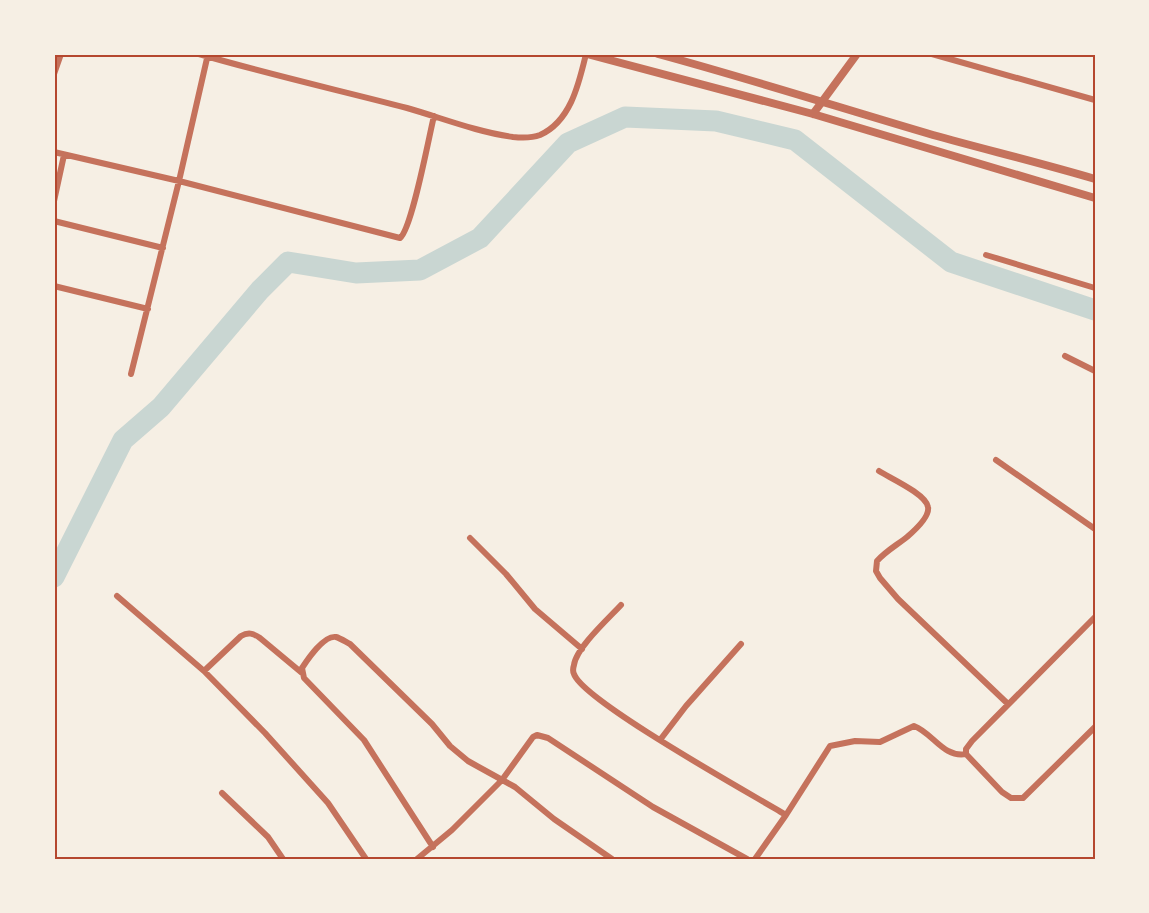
<svg xmlns="http://www.w3.org/2000/svg" width="1149" height="913" font-family="'Source Sans 3',sans-serif">
<rect width="100%" height="100%" fill="#f6efe4"/>
<g fill="none" stroke-linecap="round" stroke-linejoin="round">
<path stroke="#c9d6d2" stroke-width="21" d="M54,577L123,440L161,407L260,290L288,262L356,273L420,270L480,238L568,143L625,117L716,121L795,140L951,262L1095,310"/>
<path stroke="#c5725c" stroke-width="6" d="M199,54C267,74 338,90 407,108C442,118 477,132 513,137C522,138 532,138 540,135C571,121 579,83 586,54
M932,54L1095,100
M54,74L61,54
M54,152L179,181L400,238C412,229 429,136 434,116
M54,201L64,155
M54,221L163,248
M986,255L1095,288
M54,286L148,309
M1065,356L1095,371
M131,374L179,181L208,54
M996,460L1095,529
M879,471C890,478 926,494 928,507C930,517 914,531 907,537C897,545 886,551 877,561L876,571L880,578L898,599L1008,704
M470,538L506,574L535,609L582,649
M117,596L204,671L265,733L328,803L366,859
M621,605C609,618 576,648 574,665C573,668 573,672 574,674C583,701 753,795 786,815
M1095,617L972,741L966,749V754L1002,792L1011,798H1023L1095,727
M204,671L241,636C248,632 253,633 260,638L302,673
M660,740L686,706L741,644
M222,793L268,837L283,859
M433,847L364,740L304,678L302,668C308,659 324,635 336,637C340,638 346,642 350,644L432,724L450,746L468,761L515,787L554,819L612,859
M417,859L452,830L502,780L533,737L537,735L548,738L653,807L747,859
M755,859L786,815L830,746L855,741L880,742L914,726C933,733 943,758 966,754"/>
<path stroke="#c5725c" stroke-width="8" d="M587,54L813,114L1095,198
M658,54C750,79 841,108 933,135C987,150 1041,163 1095,179
M813,114L857,54"/>
</g>
<rect width="1149" height="913" fill="none" stroke="#f6efe4" stroke-width="111"/>
<rect x="56" y="56" width="1038" height="802" fill="none" stroke="#b5482f" stroke-width="2"/>
</svg>
